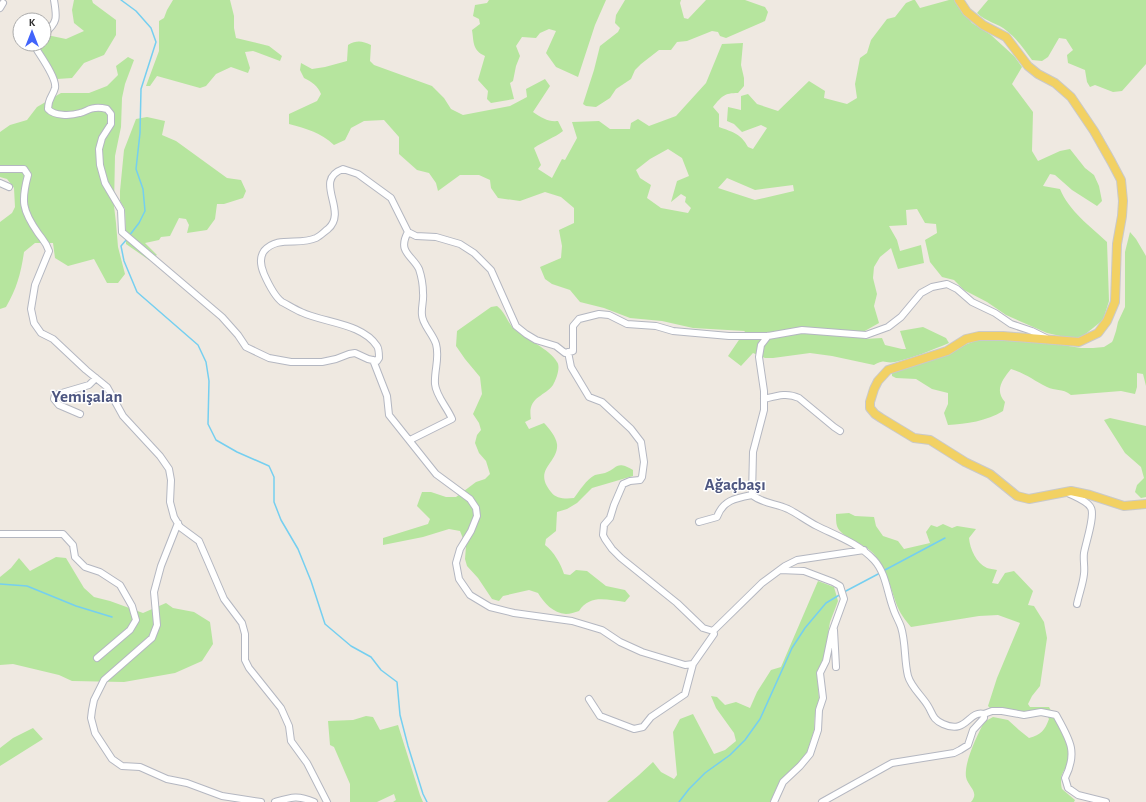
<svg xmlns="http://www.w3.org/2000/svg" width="1146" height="802" font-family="'Alegreya Sans',sans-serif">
<rect width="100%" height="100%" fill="#efe9e1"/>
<path fill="#b6e59e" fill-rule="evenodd" d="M74,0H92L93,3L116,20V35L104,55L84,63L72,78L57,79L40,50V44H44V38L47,35L66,39L84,31L74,23L72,10Z
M173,0H230L234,16V28L236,38L269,46L282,56L280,61L253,51L245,52L250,68L248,73L231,67L216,74L206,86L200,88L157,76L150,86H146L159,51V21L164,18L167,10Z
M489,0H606L595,25L578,77L556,67L546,53L556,31L549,29L540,33L536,38L522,37L516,46L520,56L516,66L513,81L510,83L514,99L491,103L487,99L488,91L478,80L485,56C472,50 474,42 472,30L480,24L479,19L473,16L475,5L487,3Z
M625,0H681L680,3L684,18L688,19L706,0H745L765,7L768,12L765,21L726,38L720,36L718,32L712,31L687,41L677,42L671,50H659L641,64L635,70L631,79L616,89L610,98L596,107L586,106L583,104L594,70L600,46L618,32L620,28L615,23L616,15Z
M913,0H915L920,8L949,0H954L972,23L991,35L1014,56L1022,67L1012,84L1033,112L1032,151L1038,161L1060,151L1070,149L1085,168L1094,175L1099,186L1102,201L1097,206L1072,190L1055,175L1050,174L1043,186L1060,189C1069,211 1090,226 1107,242L1109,301L1103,320L1078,340L1047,333L1006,315L987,302L964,290L954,280L942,277L930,262L925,240L937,233L936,224L925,223L917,209L906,210L907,225L889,226L897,240L900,251L921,245L924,263L898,269L891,248L880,257L874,267L873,278L877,294L874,306L879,323L863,332L864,339L882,338L885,345L902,349H906L900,331L923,327L946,338L949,343C932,350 913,358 895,362C884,364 886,358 874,365L832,356L810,353L773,358H765L753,353L741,366L728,356L745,331L693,328L662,321L630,318L604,308L580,302L570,290L552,284L545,279L540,267L561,258L562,246L559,230L574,223V208L561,197L545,192L520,201L498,198L491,188L490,180L479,175H460L438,191L436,183L429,173L417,170L399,154V137L384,120L364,121L351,128L345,140L334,145C320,132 307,129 289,124V114L317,101L321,94C318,86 312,82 304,78L300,70L301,63L312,69L325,67L347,61L348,45C357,40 362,41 371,45L370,61L374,65L432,86L444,98L451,109L463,115L510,106L527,97L526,89L545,79L550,86L533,112C542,118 548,122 558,121L563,131C554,138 544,141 534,148L541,165L538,169L552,178L562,159L565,160L577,138L572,122L599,121L610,129H630L631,123L638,119L649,126L676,116L706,83L722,44L743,43L741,65L744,78V86L738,93C724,93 722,96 713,107L719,114V127C733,132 741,134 748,147L753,149L767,128L761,125L742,132L734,124L727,121L728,107L741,110V96L748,94L757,104L778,111L809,81L825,91L824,98L847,104L857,98L855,84L860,58L867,53L871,40L887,19L895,17L906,3ZM668,149L682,158L689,176L677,181L671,202L681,194L686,197L685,202L691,208L688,213L661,208L647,198L651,185L640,178L636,170L650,159ZM727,178L755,190L793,185L794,191L755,200L718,188Z
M988,0H1146V64L1122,91L1113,92L1095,85L1090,87L1087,82L1085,70L1068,63L1067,55L1073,50L1066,39L1059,38L1048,57L1042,61L1032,60C1025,50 1017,39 1007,31C998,23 986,22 977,13Z
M128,57L134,60L125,84L122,98L121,127L115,156L114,206L116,223L118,247L125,274L118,283H107L94,259L68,266L55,258L53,243H35L24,252C21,273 17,288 6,307L0,309V222L12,213L15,207L14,188L7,179L0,177V132L10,125L27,120L37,107L61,93H89L107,86L118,75L116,66Z
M147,117L165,121L162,135L176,141L227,178L241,180L246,191L243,198L224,204H217L215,219L207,230L187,233L189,225L186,219L179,218L170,236L161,237L159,240L145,243L157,255L149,260L126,244L125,209L120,201V191L124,150L136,119Z
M1130,232L1136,239L1146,256V386L1143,374L1137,373V387L1135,394L1121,391L1071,395C1062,388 1055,391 1047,387C1033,380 1027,374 1011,369C1003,379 994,390 1005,402L1003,411C987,421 966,424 948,425L944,413L948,404V393L932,389L916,379L896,378L892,376V372L943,356L967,344L983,338L1056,344L1081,348H1093L1104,347L1112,342L1113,340L1116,331L1118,322L1125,307V252Z
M497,306C505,312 507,321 513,328C525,339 550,349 557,362C561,367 556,380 553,385C544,397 527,397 531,419L525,422L529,429L544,423C549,428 556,437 557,444C559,463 532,469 551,492C556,499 566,499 574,498C580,490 586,480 595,475C598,474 602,474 605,473C618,468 616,460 633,470V476L592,488L577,503L567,509L557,512L556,531L546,539L545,545C554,552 561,564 564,574L570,575L576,570L587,571L606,586L625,590L630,596L625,602C607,600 590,594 579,611C575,612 570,614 566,614C553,613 544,603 538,593L529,590L503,596L499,601L492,599L478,578L467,566L465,559L466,546L460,531L449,529L423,537L383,545V538L428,524L430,519L417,506L422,492H431L446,497H456L476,482L485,479L490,474L486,461L479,453L475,443L477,435L481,430L479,423L473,414L482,394L480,377L465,359L456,346L457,331L491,307Z
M1110,418L1146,426V497L1141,498L1135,492L1137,485L1144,478L1141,467L1125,453L1104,420Z
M849,513L855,516L874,517L876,526L883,536L898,541L904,549L930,543L926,532L931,525L937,527L943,524L952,528L957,526L976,529L969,538C970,549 976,563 987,568C989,569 994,569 997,570L992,583L998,584L1005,573L1014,571L1033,591L1028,605L1034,606L1044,622L1047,638L1040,686L1032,696L1028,704L1030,707H1049C1056,721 1070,743 1069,759C1068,766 1061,773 1061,779C1061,782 1061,786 1062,789L1075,800L1074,802H971C980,792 968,787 966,777C964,762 977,736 984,722L993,717L1008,720L1019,730L1029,738C1041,735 1045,730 1049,719L1044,711L1024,712L990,708L988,706L997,678L1020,623L998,615L979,616L911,627C905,620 899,612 896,603C890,586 886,567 873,553C864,543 841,538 837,526C836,523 836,518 836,514Z
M56,557L66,558L84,588L94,597L110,601L143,613L166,603L173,608L194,612L210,622L213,644L202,661L175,673L124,682L72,681L59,675L13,664L0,665V577L11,568L19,558L30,571Z
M818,581L834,587L838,601L830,622L824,658L817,672L819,699L815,714L814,731L807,752L797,766L779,783L770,802H607L639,775L653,762L661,772L674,779L677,775L673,732L680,719L693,714L714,754L725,750L736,741L734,733L716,708L711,696L717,697L725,705L736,702L750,708L757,692L771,670L781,667Z
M366,716L373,717L380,730L398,725L420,795L423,802H393L396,800L394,794L377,802H350V784L334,747L330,745L328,721L353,720Z
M33,728L43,739L0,766V748L13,738Z"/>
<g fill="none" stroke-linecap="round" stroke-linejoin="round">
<path stroke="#75cff0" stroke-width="1.5" d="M121,0L136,11L151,28L156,42L141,89L140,133L136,169L143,189L145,211L139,223L129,236
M127,239L121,246L124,261L137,292L198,345L206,362L209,381L208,424L216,440L237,452L269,466L274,477V502L281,520L298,549L311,581L325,624L351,646L371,657L381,670L397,682L400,715L408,746L423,794L427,802
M883,571L945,538
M0,584L27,586L76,606L112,617
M844,592L880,573
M679,802L689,789L705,773L730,755L745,740L760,719L792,648L805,628L826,603L841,594"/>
<g stroke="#b4b7c1" stroke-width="8">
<path id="minor" d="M0,8L3,3
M44,34C58,22 57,18 54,0
M36,44L35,45L37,50C42,58 57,79 55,88C53,96 48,98 48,109C54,116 70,116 80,113C85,112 90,108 95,108C99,107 103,108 107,109L111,114V124L102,138L99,149L100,165L105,183L121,210L122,232L222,317L238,335L246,347L269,358L291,362H322L336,359L349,354L355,353L368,359L377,361L379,358C379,354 379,349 377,346C362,323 324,323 301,312C294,309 288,305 282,302C274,296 268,283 264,274C261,267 259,258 264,251C278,235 299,246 316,238C320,236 324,232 328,229C349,211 312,180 343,169L358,174L391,198L408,232L416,236L436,237L460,244L474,253L491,270L516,326L526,334L536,340L556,346L565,353L573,351V326L579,319L599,314L609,315L627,324L656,326L673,331L729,336H768L802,330L866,335L888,327L901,317L921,293L932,287L947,284L957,289L972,302L995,313L1011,324L1032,331L1046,338
M0,169H24L28,175C21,201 22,210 38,233C43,240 46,242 49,251L35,285L31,309L34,323L41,333L53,339L86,370L107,387L123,416L160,456L169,469L171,480L170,502L174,517L180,527L199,541L209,564L224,599L242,623L245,634V660L249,668L281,708L289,726L291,741L307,763L327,802
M0,183L9,187
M408,232C397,252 412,255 419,269C421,275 423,287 423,293C424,300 421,308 422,315C422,324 433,334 436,344C440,358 434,370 435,384C436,396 447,407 452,419L410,440
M373,360L387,396L389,415L436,474L470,499L476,508L477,516L471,531L460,549L456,563L459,579L470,595L490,607L514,613L572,621L602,630L620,642L642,652L685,665L693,664L714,634L713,631L703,628L677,603L621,558L612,549L605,539L603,535L604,525L610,518L614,505L623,484L630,481L640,480L642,477L644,462L641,442L631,429L602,402L589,397L571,367L568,352
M764,399C776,396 787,392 799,398L834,427L840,431
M80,414L59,405L54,399L55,395L89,385L96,378
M1066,492C1073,496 1088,501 1091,508C1095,516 1086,542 1084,553C1083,560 1085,567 1084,574C1083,584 1079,594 1077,604
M752,495L753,452L764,410V391L759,357L761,345L768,336
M699,522L717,517C723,500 736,498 752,495C764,504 775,503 788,509C798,514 807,521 817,526C837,536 858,543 874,560C886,573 887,592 893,608C895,615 899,621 901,627C906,643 904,660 908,676C911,687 922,696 928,706C933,714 932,719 943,724C967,735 968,710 984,714V718L973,730L968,745L960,750L954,753L892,763L822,802
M178,523L161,566L154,592L157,625L152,638L104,680L94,700L92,710L91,718L95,733L112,759L122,766L140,767L167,779L187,783L222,796L261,802
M0,534H63L73,545L75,557L85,567L100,572L120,585L132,606L136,620L130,630L97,658
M834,630L836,667
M713,631L762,583L785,566L797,560L864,550
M589,699L600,716L634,729L643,727L651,717L685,694L693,664
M984,714L992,711H1002L1024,715L1041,712L1056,715C1070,740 1078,752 1065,778L1068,788L1078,795L1106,802
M275,802C292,797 298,795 314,802
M774,802L783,782L800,766L810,754L818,730L819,710L823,698L820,673L826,661L832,632L844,599L840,586L833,582L804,571L780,570"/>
</g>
<g stroke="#c9c9c9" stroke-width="10">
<path id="major" d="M959,0L967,12L983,25L1006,37L1028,66L1038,74L1055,83L1071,97L1094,131L1111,161L1121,180L1123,201L1122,216L1117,244L1115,302L1107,321L1098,333L1079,342L1003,336H979L966,339L947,351L888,370L878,381L874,389L870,402V408L875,414L881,418L914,438L930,440L965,462L990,474L1017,496L1029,499L1071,491L1090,495L1124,506L1146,504"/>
</g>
<use href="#minor" stroke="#fff" stroke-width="6"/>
<use href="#major" stroke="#f2d163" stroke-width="8"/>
</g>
<g text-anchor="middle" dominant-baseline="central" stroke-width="3" stroke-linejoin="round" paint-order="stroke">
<g font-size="17" font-weight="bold" fill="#4d5680" stroke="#fff">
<text x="87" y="396">Yemişalan</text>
<text x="735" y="484">Ağaçbaşı</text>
</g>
</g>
<g transform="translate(32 32)"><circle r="19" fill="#ffffff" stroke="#ababab"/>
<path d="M0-3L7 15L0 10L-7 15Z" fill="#4264fb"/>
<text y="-6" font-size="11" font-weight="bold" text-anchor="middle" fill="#2e2e2e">K</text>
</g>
</svg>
